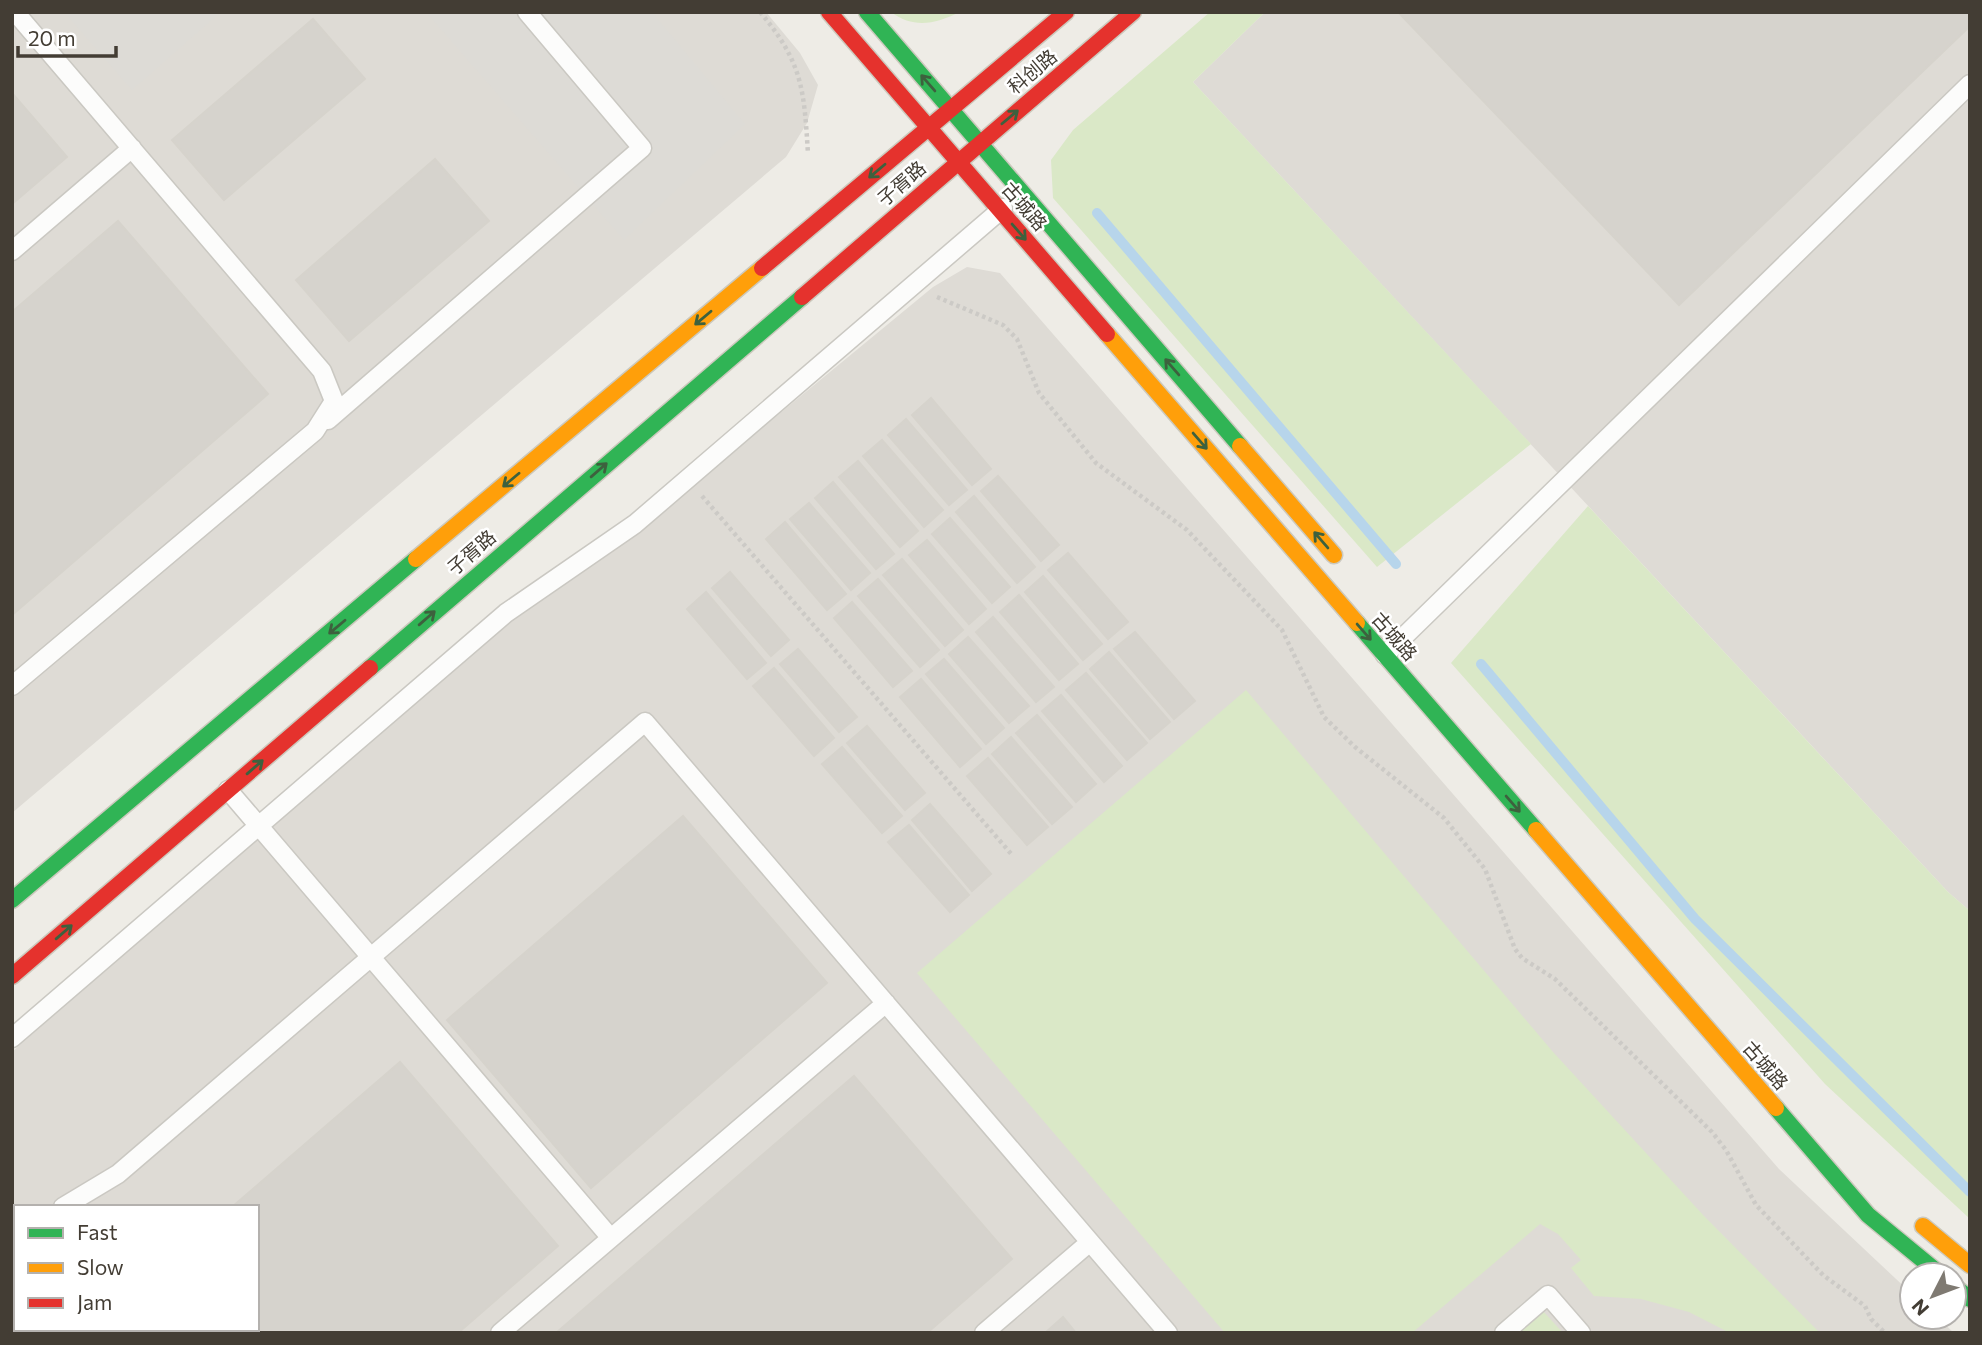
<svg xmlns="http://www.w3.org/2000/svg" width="1982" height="1345" font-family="Commissioner,'Noto Sans SC',sans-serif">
<rect width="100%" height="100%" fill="#eeece6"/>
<path fill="#dedbd5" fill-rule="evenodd" d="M12,12H766L800,53L818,85L807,123L786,157L12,813Z
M1265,12H1970V911L1948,892L1193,82Z
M967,267L1000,273L1779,1169L1912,1294V1317H1937L1954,1333H12V1052L486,636L653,518L933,287ZM16,1207H257V1329H16Z"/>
<path fill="#dae8c7" d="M891,12H960C935,24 914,29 891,12Z
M1210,12H1265L1193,82L1531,444L1377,567L1053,198L1051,160L1073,130Z
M1588,506L1948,892L1970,911V1219L1825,1084L1451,663Z
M1246,690L1553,1052L1704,1216L1820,1333H1730L1689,1312L1641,1299L1594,1296L1571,1268L1581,1260L1558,1234L1540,1224L1412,1333H1225L917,973Z
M1542,1310L1563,1333H1516Z"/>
<path fill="#dddbd6" d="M64,12H221L132,90Z
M426,12H652L745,124L624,240Z"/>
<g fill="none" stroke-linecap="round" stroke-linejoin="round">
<path stroke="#b7d5eb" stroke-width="10" d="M1097,213L1396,564
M1481,664L1695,919L1970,1192"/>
</g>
<path fill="#d6d3cd" stroke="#d6d3cc" stroke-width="2" d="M1398,12H1970V26L1679,305Z
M313,19L365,79L224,200L172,140Z
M12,93L67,157L12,204Z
M435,159L489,221L349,341L296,280Z
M118,221L268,394L12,615V312Z
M931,398L991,469L972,485L912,415Z
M906,419L967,490L949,505L888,435Z
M882,440L943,510L924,527L863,456Z
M858,461L918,531L900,547L839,477Z
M998,476L1059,545L1041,561L981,491Z
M833,482L894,554L876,569L815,498Z
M974,496L1035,567L1017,583L956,512Z
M809,503L870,573L851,590L790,519Z
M950,518L1010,587L992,603L932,534Z
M785,522L846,594L827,610L766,539Z
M927,540L986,609L969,624L909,555Z
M1068,553L1128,622L1108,639L1048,570Z
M902,559L963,630L945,646L883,575Z
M730,572L789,640L771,656L712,588Z
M1043,576L1102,644L1083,660L1025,592Z
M878,579L939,650L920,667L858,596Z
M706,592L766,663L747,679L687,609Z
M1019,595L1078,664L1059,680L1000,612Z
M852,602L912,671L893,687L834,618Z
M993,617L1054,687L1036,702L976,632Z
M1135,632L1195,701L1174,719L1114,649Z
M968,637L1029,706L1009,723L949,654Z
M798,649L857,717L839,732L780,664Z
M1109,652L1170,722L1150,739L1090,669Z
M944,659L1004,728L986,744L926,674Z
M774,668L834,738L814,756L753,686Z
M1086,673L1147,743L1127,760L1066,690Z
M921,679L981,749L960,767L900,697Z
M1061,695L1122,766L1104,782L1042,711Z
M1037,715L1096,784L1076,802L1016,733Z
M867,726L925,793L905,810L847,743Z
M1011,737L1072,807L1052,824L992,754Z
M842,747L902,816L882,833L822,764Z
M988,758L1048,827L1027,845L967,776Z
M930,804L991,874L972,891L912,820Z
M683,816L827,983L591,1188L447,1020Z
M909,825L969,895L950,912L888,842Z
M400,1062L558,1246L458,1333H142L139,1329H257V1207H232Z
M854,1076L1012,1259L927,1333H556Z
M16,1269V1329H78L81,1333H12V1273Z
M1063,1317L1076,1333H1045Z"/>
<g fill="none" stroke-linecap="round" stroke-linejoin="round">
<g stroke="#cac8c2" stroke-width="21">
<path id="lane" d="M12,251L132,148
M328,420L642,148L527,12
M1385,655L1970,84
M12,686L315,431L334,401L322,371L15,12
M228,790L610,1237
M12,1038L506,613L635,524L1003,208
M63,1207L118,1174L645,722L1168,1333
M12,1234L16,1232
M126,1329L129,1333
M500,1333L886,1003
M984,1333L1090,1242
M1504,1333L1548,1295L1581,1333"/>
</g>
<g stroke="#ccc9bd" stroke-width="19">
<path id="fast" d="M867,12L1240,446
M1357,623L1536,830
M370,668L802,297
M12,900L416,559
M1776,1108L1868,1215L1941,1275
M1954,1286L1970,1299"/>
</g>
<g stroke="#ccc9bd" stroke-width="19">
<path id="slow" d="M1107,334L1357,623
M1240,446L1334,555
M416,559L762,268
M1536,830L1776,1108
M1923,1226L1970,1265"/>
</g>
<g stroke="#ccc9bd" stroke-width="19">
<path id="jam" d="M829,12L1107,334
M762,268L1066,12
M802,297L1133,12
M12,976L370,668"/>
</g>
<path stroke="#cccac6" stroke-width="4.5" stroke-dasharray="3.5 3.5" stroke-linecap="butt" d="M760,12C803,63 804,90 808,154
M937,297L1003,325L1017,339L1039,393L1096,463L1187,530L1282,630L1324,717L1355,747L1444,818L1485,869L1515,949L1522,958L1555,979L1712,1132L1726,1150L1756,1205L1823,1275L1865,1306L1871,1319L1885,1333
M702,496L1013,856"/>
<use href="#lane" stroke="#fcfcfb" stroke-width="18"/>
<use href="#fast" stroke="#30b455" stroke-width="16"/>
<use href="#slow" stroke="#ff9f0a" stroke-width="16"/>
<use href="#jam" stroke="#e5322d" stroke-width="16"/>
</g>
<defs><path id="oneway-shaft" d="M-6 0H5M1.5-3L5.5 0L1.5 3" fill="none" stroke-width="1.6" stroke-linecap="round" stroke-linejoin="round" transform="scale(1.75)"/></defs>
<g stroke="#3d613e">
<use href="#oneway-shaft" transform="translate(928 83) rotate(-131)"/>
<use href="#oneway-shaft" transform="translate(1010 117) rotate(-40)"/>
<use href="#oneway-shaft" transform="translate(877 171) rotate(140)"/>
<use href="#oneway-shaft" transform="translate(1019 232) rotate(49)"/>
<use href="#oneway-shaft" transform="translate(703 318) rotate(140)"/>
<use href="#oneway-shaft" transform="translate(1172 367) rotate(-131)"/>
<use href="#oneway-shaft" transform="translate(1200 441) rotate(49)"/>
<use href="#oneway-shaft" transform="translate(599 470) rotate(-41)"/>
<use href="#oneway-shaft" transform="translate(511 480) rotate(140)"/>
<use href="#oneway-shaft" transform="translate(1321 540) rotate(-131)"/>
<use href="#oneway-shaft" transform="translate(427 618) rotate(-41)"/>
<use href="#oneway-shaft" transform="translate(337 627) rotate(140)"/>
<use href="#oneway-shaft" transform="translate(1364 632) rotate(49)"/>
<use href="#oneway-shaft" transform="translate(255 767) rotate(-41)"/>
<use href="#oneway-shaft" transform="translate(1513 804) rotate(49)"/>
<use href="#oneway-shaft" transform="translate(64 932) rotate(-41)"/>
</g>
<g text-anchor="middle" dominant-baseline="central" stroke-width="5" stroke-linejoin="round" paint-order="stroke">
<g font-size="19" fill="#433d34" stroke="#fff">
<text transform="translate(1032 71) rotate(-40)">科创路</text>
<text transform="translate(901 183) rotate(-41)">子胥路</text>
<text transform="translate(1025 206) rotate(49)">古城路</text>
<text transform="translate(471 552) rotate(-41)">子胥路</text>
<text transform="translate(1395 636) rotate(49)">古城路</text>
<text transform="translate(1766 1065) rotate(49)">古城路</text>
</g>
</g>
<rect width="1982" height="1345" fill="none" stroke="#433d34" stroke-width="28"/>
<rect x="14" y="1205" width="245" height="126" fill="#ffffff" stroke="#b4b1ae" stroke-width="2"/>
<rect x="28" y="1228" width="35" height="10" fill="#30b455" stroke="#b4b1ae" stroke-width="2"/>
<text x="77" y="1240" font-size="21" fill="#433d34">Fast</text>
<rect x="28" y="1263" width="35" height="10" fill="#ff9f0a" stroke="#b4b1ae" stroke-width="2"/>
<text x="77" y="1275" font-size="21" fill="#433d34">Slow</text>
<rect x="28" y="1298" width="35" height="10" fill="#e5322d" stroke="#b4b1ae" stroke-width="2"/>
<text x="77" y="1310" font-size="21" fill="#433d34">Jam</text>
<g transform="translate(1933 1296) rotate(228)"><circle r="33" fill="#ffffff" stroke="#b4b1ae" stroke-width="2"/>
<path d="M0-5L12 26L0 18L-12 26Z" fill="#7f7a72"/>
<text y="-10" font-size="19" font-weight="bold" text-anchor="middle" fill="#433d34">N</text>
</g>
<path d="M18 46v10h98v-10" fill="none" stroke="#433d34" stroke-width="3.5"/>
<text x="28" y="46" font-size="21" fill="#433d34" stroke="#ffffff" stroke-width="5" paint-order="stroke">20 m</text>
</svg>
